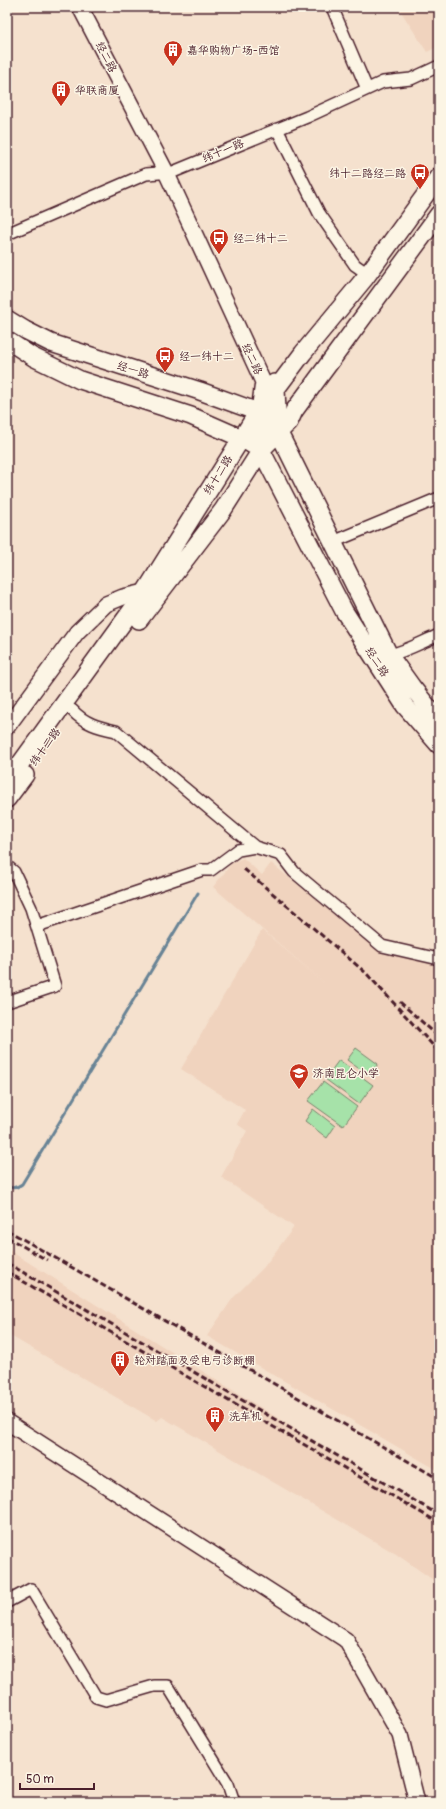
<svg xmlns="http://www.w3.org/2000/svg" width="446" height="1809" font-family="Pangolin,'LXGW WenKai TC',sans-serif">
<rect width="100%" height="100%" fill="#f5e1ce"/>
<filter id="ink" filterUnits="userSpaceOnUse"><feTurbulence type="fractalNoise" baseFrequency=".025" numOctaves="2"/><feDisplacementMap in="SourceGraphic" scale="8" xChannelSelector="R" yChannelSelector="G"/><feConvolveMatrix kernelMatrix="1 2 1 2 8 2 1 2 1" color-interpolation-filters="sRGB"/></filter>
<g filter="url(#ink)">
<path fill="#f0d3be" d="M398,7H439V46L427,52Z
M243,858L262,875L271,863L382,953L439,964V1471L207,1336L233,1298L264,1267L294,1227L221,1177L247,1131L237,1124L245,1110L181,1069L262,930L328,986L213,887L232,863Z
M7,1249L439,1519V1584L396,1554L162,1417L157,1421L7,1334Z"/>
<path fill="#a6e2a9" stroke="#78806a" d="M356,1048L378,1064L369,1076L347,1060Z
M339,1060L373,1085L359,1104L325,1079Z
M323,1082L357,1107L343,1126L308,1101Z
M313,1109L335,1126L327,1138L305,1121Z"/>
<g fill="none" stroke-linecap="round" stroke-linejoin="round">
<path stroke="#688395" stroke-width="3" d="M7,1186C12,1189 18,1187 22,1184L198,893"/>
<g stroke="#4a1f2b" stroke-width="14">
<path id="street" d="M332,7L367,89
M277,129L319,213L355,265L368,274
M7,234L146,174L173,172L307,117L383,82L411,79L439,66
M333,542L439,498
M389,655C407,651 422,642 439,635
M72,710C85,724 98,727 116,731L255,847L281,855L294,872L382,946L439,959
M7,866L14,872L31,908L55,986L7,1002
M37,926L202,870H211L238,850L255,847
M7,1602L31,1589L96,1697L106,1700L154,1686H168L228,1784L234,1802"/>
</g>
<g stroke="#4a1f2b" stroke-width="18">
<path id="secondary" d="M80,7L166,172L263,382L260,404L258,412L261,450
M274,382L277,389L279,433
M7,727L77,632L106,604L123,597L145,592
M7,1422L346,1640L400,1735L417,1802"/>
</g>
<g stroke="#4a1f2b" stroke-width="20">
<path id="primary" d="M7,319L25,330L51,343L200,391L258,412L279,433L389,655L412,687L439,721
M7,340L33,357L80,380L191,416L241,438L261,450
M261,450L344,611L405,706L439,745
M139,620L223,510L261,450L289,422L294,411L305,396L439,214
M7,782L145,592L258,412L265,407L270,397L303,353L365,278L439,176
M7,799L25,775"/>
</g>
<use href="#street" stroke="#fcf5e5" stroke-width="11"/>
<use href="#secondary" stroke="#fcf5e5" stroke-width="15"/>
<use href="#primary" stroke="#fcf5e5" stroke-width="17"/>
<path stroke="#4a1f2b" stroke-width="3" stroke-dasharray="6 3" stroke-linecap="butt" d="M244,869L366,973L439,1052
M400,1002L439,1037
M7,1230L439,1479
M7,1237L47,1260
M7,1263L439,1515
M7,1272L439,1523"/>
</g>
</g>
<defs>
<g id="building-pin" transform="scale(1)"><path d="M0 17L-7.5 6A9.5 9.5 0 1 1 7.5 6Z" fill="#c8321e" stroke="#fcf5e5"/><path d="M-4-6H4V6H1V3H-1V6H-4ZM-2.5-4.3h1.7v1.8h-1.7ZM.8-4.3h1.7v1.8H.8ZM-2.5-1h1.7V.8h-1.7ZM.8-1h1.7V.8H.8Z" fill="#fff"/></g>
<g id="bus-pin" transform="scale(1)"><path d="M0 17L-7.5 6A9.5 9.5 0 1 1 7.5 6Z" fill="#c8321e" stroke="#fcf5e5"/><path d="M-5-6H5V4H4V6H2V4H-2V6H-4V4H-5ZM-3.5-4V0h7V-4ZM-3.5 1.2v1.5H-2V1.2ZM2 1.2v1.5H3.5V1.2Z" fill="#fff"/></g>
<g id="school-pin" transform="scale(1)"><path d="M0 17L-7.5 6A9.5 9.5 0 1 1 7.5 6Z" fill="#c8321e" stroke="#fcf5e5"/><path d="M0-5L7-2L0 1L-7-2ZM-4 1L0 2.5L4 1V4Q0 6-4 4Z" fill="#fff"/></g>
</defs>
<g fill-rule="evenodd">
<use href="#building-pin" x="173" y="50"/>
<use href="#building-pin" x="61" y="90"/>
<use href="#bus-pin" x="420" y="173"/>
<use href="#bus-pin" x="219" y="238"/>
<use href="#bus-pin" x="165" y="356"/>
<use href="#school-pin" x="299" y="1073"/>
<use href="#building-pin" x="120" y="1360"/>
<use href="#building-pin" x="215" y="1416"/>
</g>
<g text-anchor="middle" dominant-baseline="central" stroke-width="3" stroke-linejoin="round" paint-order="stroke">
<g font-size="11" fill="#4a1f2b" stroke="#fcf5e5" text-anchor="start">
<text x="187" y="50">嘉华购物广场-西馆</text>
<text x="75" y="90">华联商厦</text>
<text x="406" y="173" text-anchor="end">纬十二路经二路</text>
<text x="233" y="238">经二纬十二</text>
<text x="179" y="356">经一纬十二</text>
<text x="313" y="1073">济南昆仑小学</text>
<text x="134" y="1360">轮对踏面及受电弓诊断棚</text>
<text x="229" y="1416">洗车机</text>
</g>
<g font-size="11" fill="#4a1f2b" stroke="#fcf5e5">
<text transform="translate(106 57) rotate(63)">经二路</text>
<text transform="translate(223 151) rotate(-22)">纬十一路</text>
<text transform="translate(252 359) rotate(65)">经二路</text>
<text transform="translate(133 370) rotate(18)">经一路</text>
<text transform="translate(218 475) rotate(-58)">纬十二路</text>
<text transform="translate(377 662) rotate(57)">经二路</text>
<text transform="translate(45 747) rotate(-54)">纬十二路</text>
</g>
</g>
<rect width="446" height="1809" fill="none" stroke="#fcf5e5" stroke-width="24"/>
<rect x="12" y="12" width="422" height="1785" fill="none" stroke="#4a1f2b" stroke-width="1.5" filter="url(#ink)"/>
<path d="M20 1783v6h74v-6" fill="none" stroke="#4a1f2b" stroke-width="2"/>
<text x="26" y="1783" font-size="12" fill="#4a1f2b" stroke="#fcf5e5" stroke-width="3" paint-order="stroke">50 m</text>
</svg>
